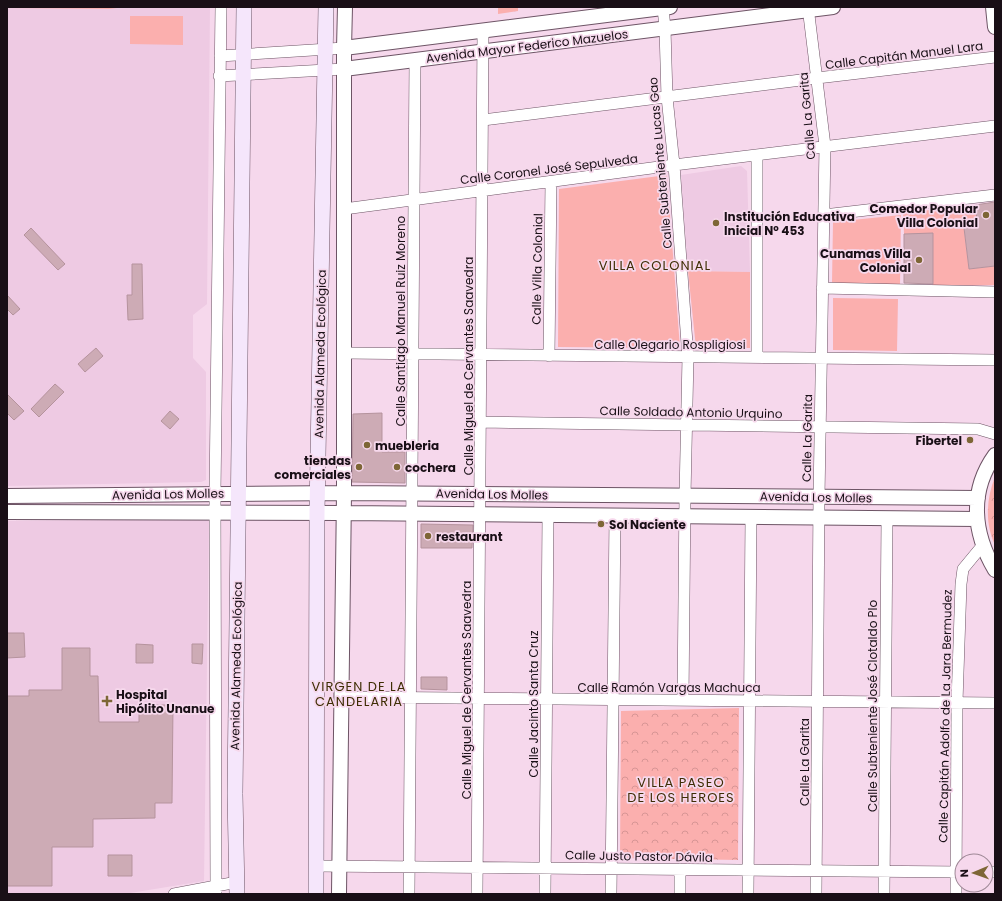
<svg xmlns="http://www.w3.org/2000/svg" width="1002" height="901" font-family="Poppins,sans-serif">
<defs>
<pattern id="forest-crowns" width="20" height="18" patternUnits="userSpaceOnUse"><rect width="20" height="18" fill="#fbafae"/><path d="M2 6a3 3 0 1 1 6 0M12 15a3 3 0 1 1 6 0" fill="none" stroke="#d79595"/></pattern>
</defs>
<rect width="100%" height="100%" fill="#f6d8ec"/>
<path fill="#eecae3" d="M7,7H210L207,304L193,315V358L206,372V480L201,482L7,486Z
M741,166L747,171L750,272L688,271L681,175Z
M209,519L204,881L124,894H7V521Z"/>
<path fill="#fbafae" d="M7,7H125L109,9L7,8Z
M130,16H183V45L130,44Z
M667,175L680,348L558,347L559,189Z
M975,205L978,227L964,229L969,269L995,266V285L933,286V234H904L903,213Z
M901,215L900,286L832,283L833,222Z
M688,271L750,272V348H696Z
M833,298L898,299L897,351L833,350Z"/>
<path fill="url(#forest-crowns)" d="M498,7H518V11L498,14Z
M995,477V545C985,524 986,499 995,477Z
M739,708L738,860L620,858L621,711Z"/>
<path fill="#cdabb5" stroke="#b5939d" d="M995,202V266L969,269L964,228L978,227L975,205Z
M31,228L65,264L58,270L24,235Z
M933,233V284L904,283V234Z
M132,264H142L143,319L128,320L127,295H132Z
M7,295L20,309L13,315L7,309Z
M96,348L103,356L85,372L78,364Z
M55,384L64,392L39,417L31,409Z
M7,394L24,411L14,420L7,413Z
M170,411L179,419L170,429L161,421Z
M382,413V452H405V483L352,482L353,414Z
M421,524L473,525L472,548H421Z
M7,633H24L25,657L7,658Z
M136,644L153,645V663H136Z
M192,644H203L202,664L192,663Z
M62,648H90V676H98L99,722H139V705H173L172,803H155V818L93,819V847H52V886H7V696H29V690H62Z
M421,677H447V690L421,689Z
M108,855H132V876H108Z"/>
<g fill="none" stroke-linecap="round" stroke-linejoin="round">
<g stroke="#6d5465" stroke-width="12">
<path id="minor" d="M663,7L665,29L667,97L674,165L688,357L685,496L683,700
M808,7L825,146L819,497L816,894
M220,56L344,48
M219,76L344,69
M483,120L817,78L995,57
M757,155V357
M344,209L674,165L995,126
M824,215L995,195
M822,288L995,292
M344,353L995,360
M549,356L551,182
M481,422L978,429L995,434
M342,697L995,703
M316,866L962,872
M986,872H995
M174,894L237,882
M216,894L215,494L221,7
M409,894L415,60
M477,894L483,31
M545,894L548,515
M611,894L615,516
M680,894V869
M748,894L751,517
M884,894L887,519
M956,894L957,702L961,584L963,569L982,546"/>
</g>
<g stroke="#6d5465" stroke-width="16">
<path id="tertiary" d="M993,7L995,27
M344,48L670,7
M344,69L833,7
M995,455C969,491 973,533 995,570
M7,496L344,493L978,498
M7,512L344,513L977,519
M339,894L344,493V48L345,7"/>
</g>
<g stroke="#6d5465" stroke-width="16">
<path id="secondary" d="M237,894L235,794L244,7
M316,894L317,513L326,7"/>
</g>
<use href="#minor" stroke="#fff" stroke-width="11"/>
<use href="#tertiary" stroke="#fff" stroke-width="14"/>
<use href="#secondary" stroke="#f5e6fb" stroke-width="15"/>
</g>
<g fill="#7d6636" stroke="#f6d8ec" stroke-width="1.5">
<circle cx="986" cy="215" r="4"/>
<circle cx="716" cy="223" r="4"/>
<circle cx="919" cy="260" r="4"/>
<circle cx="970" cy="440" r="4"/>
<circle cx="367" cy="445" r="4"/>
<circle cx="359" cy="467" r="4"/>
<circle cx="397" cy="467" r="4"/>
<circle cx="601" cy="524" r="4"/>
<circle cx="428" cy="536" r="4"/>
<path d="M105 695h4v4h4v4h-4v4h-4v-4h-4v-4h4z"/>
</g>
<g text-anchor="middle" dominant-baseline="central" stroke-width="3.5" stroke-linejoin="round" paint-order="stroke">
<g font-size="12" fill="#190f16" stroke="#f6d8ec">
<text transform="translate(527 46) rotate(-7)">Avenida Mayor Federico Mazuelos</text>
<text transform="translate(904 55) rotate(-7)">Calle Capitán Manuel Lara</text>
<text transform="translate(807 116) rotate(-95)">Calle La Garita</text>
<text transform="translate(660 163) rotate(-95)">Calle Subteniente Lucas Gao</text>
<text transform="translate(549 169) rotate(-7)">Calle Coronel José Sepulveda</text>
<text transform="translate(537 269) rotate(-89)">Calle Villa Colonial</text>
<text transform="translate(400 321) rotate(-90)">Calle Santiago Manuel Ruiz Moreno</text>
<text x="670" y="344">Calle Olegario Rospligiosi</text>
<text transform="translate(320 354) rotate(-89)">Avenida Alameda Ecológica</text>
<text transform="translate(468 366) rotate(-90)">Calle Miguel de Cervantes Saavedra</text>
<text transform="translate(691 412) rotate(1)">Calle Soldado Antonio Urquino</text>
<text transform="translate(807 438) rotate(-89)">Calle La Garita</text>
<text transform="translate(168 494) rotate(-1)">Avenida Los Molles</text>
<text transform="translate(492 494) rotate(1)">Avenida Los Molles</text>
<text transform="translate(816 497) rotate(1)">Avenida Los Molles</text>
<text transform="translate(236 666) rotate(-89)">Avenida Alameda Ecológica</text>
<text x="669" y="687">Calle Ramón Vargas Machuca</text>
<text transform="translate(466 690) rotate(-90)">Calle Miguel de Cervantes Saavedra</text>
<text transform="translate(533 704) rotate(-90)">Calle Jacinto Santa Cruz</text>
<text transform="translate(872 706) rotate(-90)">Calle Subteniente José Clotaldo Plo</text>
<text transform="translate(945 716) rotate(-89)">Calle Capitán Adolfo de La Jara Bermudez</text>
<text transform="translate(804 762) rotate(-90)">Calle La Garita</text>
<text transform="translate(639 856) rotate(1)">Calle Justo Pastor Dávila</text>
</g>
<g font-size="12" font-weight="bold" fill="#190f16" stroke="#f6d8ec" text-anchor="start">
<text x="978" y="208" text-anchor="end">Comedor Popular<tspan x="978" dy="14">Villa Colonial</tspan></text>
<text x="724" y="216">Institución Educativa<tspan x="724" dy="14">Inicial Nº 453</tspan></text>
<text x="911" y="253" text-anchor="end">Cunamas Villa<tspan x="911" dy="14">Colonial</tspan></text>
<text x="962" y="440" text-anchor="end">Fibertel</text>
<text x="375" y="445">muebleria</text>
<text x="351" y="460" text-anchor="end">tiendas<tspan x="351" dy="14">comerciales</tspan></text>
<text x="405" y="467">cochera</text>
<text x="609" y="524">Sol Naciente</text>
<text x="436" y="536">restaurant</text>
<text x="116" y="694">Hospital<tspan x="116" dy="14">Hipólito Unanue</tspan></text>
</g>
<g font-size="13" letter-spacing="1" fill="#3f2e05" stroke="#f6d8ec">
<text x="655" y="265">VILLA COLONIAL</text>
<text x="359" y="686">VIRGEN DE LA<tspan x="359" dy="15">CANDELARIA</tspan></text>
<text x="681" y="782">VILLA PASEO<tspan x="681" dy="15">DE LOS HEROES</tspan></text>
</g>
</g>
<rect width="1002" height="901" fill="none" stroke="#190f16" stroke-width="16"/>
<g transform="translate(974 873) rotate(268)"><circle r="19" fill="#f6d8ec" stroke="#9e8896"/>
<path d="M0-3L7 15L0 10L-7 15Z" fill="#7d6636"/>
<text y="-6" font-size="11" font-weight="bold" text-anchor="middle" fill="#190f16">N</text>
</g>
</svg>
